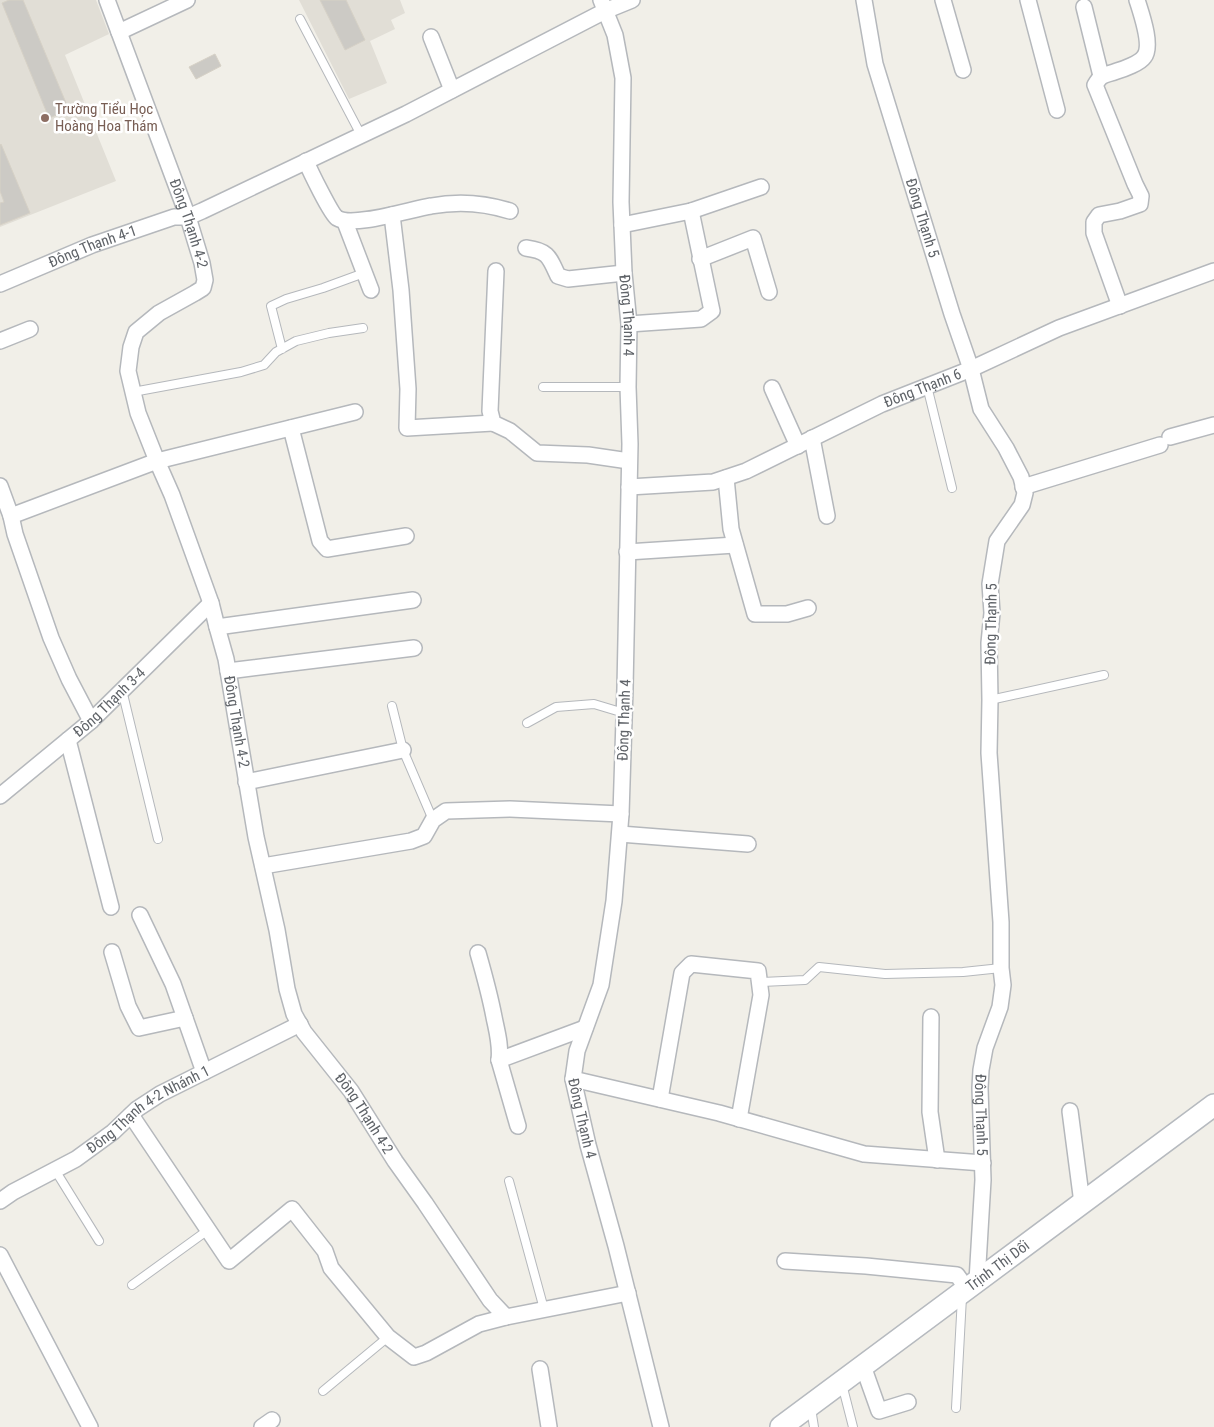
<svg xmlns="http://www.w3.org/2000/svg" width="1214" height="1427" font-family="'Roboto Condensed',sans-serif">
<rect width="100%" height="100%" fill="#f1efe8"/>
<path fill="#e1ded6" d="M0,0H96L109,34L65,55L116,181L0,227Z
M299,0H400L405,13L391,20L395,29L370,41L387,83L349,99Z"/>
<path fill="#cccac5" stroke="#d6d1c6" d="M9,0H23L69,110L49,118L2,3Z
M320,0H346L365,40L345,50Z
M215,54L221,66L196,79L189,67Z
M1,144L30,213L0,225V203L4,202L0,191V145Z"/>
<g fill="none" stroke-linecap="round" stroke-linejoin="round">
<g stroke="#b5b8bc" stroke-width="10">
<path id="service" d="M300,19L361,135
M282,349L271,306L286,299L323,288L364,273
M927,386L952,488
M543,387H628
M133,392L241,372L264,365L276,352L296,341L329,333L363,328
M122,690L158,839
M990,700L1104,675
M392,706L403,750L433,820
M527,723L556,707L594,704L624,713
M760,982L805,980L819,967L885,974L963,972L1001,968
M55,1170L99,1241
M509,1181L544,1309
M132,1285L208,1230
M842,1384L853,1427
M323,1391L388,1337
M811,1408L814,1427
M956,1408L962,1297"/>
</g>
<g stroke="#b5b8bc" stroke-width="18">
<g id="minor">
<path id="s1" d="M107,0L188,217L202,263L205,280L203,288L195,293L159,313L136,332L131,347L128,371L138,413L157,461L172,495L211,603L217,627L226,659L256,837L277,930L287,989L294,1014L304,1032L351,1091L395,1161L425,1203L490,1300L506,1317L628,1293"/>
<path id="s2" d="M601,0L615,35L623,78L621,202L624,273L629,324L628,387L630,444L625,688L621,814L614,901L601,985L577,1051L573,1079L588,1145L616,1246L661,1427"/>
<path id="s3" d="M864,0L875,64L952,314L971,369L981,409L1006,448L1021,477L1025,493L1022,505L997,541L990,584L992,613L989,643L990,700L989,753L1001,922V968L1003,985L1000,1007L985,1048L981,1070L980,1088L983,1180L977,1281"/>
<path d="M943,0L963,70"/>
<path d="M1028,0L1057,110"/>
<path d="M1084,7L1101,76"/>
<path d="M119,32L187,0"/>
<path d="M431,37L452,90"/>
<path d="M306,161C310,171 331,214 337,218C353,228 411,209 431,206C457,201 485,203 510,211"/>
<path d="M392,215L401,290L408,389L407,428L493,423"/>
<path d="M345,222L371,290"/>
<path d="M622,225L691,211L761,187"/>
<path d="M526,248C548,251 549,256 558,276L568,279L624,273"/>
<path d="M700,259L753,238L769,292"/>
<path d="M496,271L490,411L493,423L510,431L537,453L588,455L629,461"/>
<path id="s4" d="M0,284L92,245L174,217H188L202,211L406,114L605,11L632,0"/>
<path d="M1120,306L1094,233V222L1099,215L1120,211L1140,204L1141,196L1135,184L1095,85C1102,73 1104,76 1117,71C1124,69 1140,63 1144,57C1153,46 1141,13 1137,0"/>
<path d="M629,324L701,319L712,311L691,211"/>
<path d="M0,341L30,329"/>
<path d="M772,388L798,446"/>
<path d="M291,428L320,541L327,549L406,536"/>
<path d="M1170,437L1214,425"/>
<path d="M812,438L827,516"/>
<path d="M726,478L731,529L755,614H787L808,608"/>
<path d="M0,486L11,516L15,534L51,638L69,679L91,721"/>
<path id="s5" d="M629,487L713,482L746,471L882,404L971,369L1059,328L1214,271"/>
<path d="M1023,487L1160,445"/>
<path d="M11,516L157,461L355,412"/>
<path d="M627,552L735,545"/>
<path d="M217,627L413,600"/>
<path d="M228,671L414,648"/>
<path d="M68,740L111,907"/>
<path d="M246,782L403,750"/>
<path id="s6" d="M0,796L91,721L211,603"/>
<path d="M620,834L748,844"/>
<path d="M263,866L411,841L424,836L433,820L446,811L510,809L621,814"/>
<path d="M140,915L173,984L204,1072"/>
<path d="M112,952L128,1006L139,1028L185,1018"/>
<path d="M478,953C484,974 490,996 494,1017C497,1032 501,1045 499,1060L518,1126"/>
<path d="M931,1017L930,1112L937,1160"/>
<path d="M499,1060L585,1028"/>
<path d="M573,1079L719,1113L864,1154L983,1163"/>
<path d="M660,1099L682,973L691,964L758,971L761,995L739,1119"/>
<path d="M1070,1111L1082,1203"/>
<path d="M131,1115L229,1261L292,1209L325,1251L331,1268L388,1337L414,1357L426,1353L479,1324L506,1317"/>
<path id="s7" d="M0,1201L13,1192L76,1159L113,1132L137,1109L160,1094L300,1024"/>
<path d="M0,1255L90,1427"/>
<path d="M785,1261L866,1266L957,1275L967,1289"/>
<path d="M863,1366L879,1411L908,1402"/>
<path d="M540,1369L549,1427"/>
<path d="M262,1427L272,1420"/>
</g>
</g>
<g stroke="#b6babf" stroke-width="24">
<g id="secondary">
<path id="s8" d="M781,1427L1214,1105"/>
</g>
</g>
<use href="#service" stroke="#fff" stroke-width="8"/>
<use href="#minor" stroke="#fff" stroke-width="15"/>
<use href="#secondary" stroke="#fff" stroke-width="21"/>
</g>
<circle fill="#8d6e63" stroke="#fff" stroke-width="2" cx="45" cy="118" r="5"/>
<g text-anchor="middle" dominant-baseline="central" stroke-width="5" stroke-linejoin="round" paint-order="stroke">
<g font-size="15" fill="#785e54" stroke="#fff" text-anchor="start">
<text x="55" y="109">Trường Tiểu Học<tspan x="55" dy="17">Hoàng Hoa Thám</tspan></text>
</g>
<g font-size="15" fill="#5f6368" stroke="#fff">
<text stroke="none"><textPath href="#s3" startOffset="226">Đông Thạnh 5</textPath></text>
<text stroke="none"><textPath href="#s1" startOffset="238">Đông Thạnh 4-2</textPath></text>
<text stroke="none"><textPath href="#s4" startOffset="100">Đông Thạnh 4-1</textPath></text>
<text stroke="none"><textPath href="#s2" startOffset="319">Đông Thạnh 4</textPath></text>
<text stroke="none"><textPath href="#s5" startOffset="314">Đông Thạnh 6</textPath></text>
<text transform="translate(991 624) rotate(-89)">Đông Thạnh 5</text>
<text stroke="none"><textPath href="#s6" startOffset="144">Đông Thạnh 3-4</textPath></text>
<text transform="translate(624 720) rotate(-88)">Đông Thạnh 4</text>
<text stroke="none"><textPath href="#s1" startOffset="794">Đông Thạnh 4-2</textPath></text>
<text stroke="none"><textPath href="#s7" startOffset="175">Đông Thạnh 4-2 Nhánh 1</textPath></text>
<text stroke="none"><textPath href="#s1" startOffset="1214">Đông Thạnh 4-2</textPath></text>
<text stroke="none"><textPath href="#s3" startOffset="1156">Đông Thạnh 5</textPath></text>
<text stroke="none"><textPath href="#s2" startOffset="1129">Đông Thạnh 4</textPath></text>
<text stroke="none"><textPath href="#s8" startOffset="270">Trịnh Thị Dối</textPath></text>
</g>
</g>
</svg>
